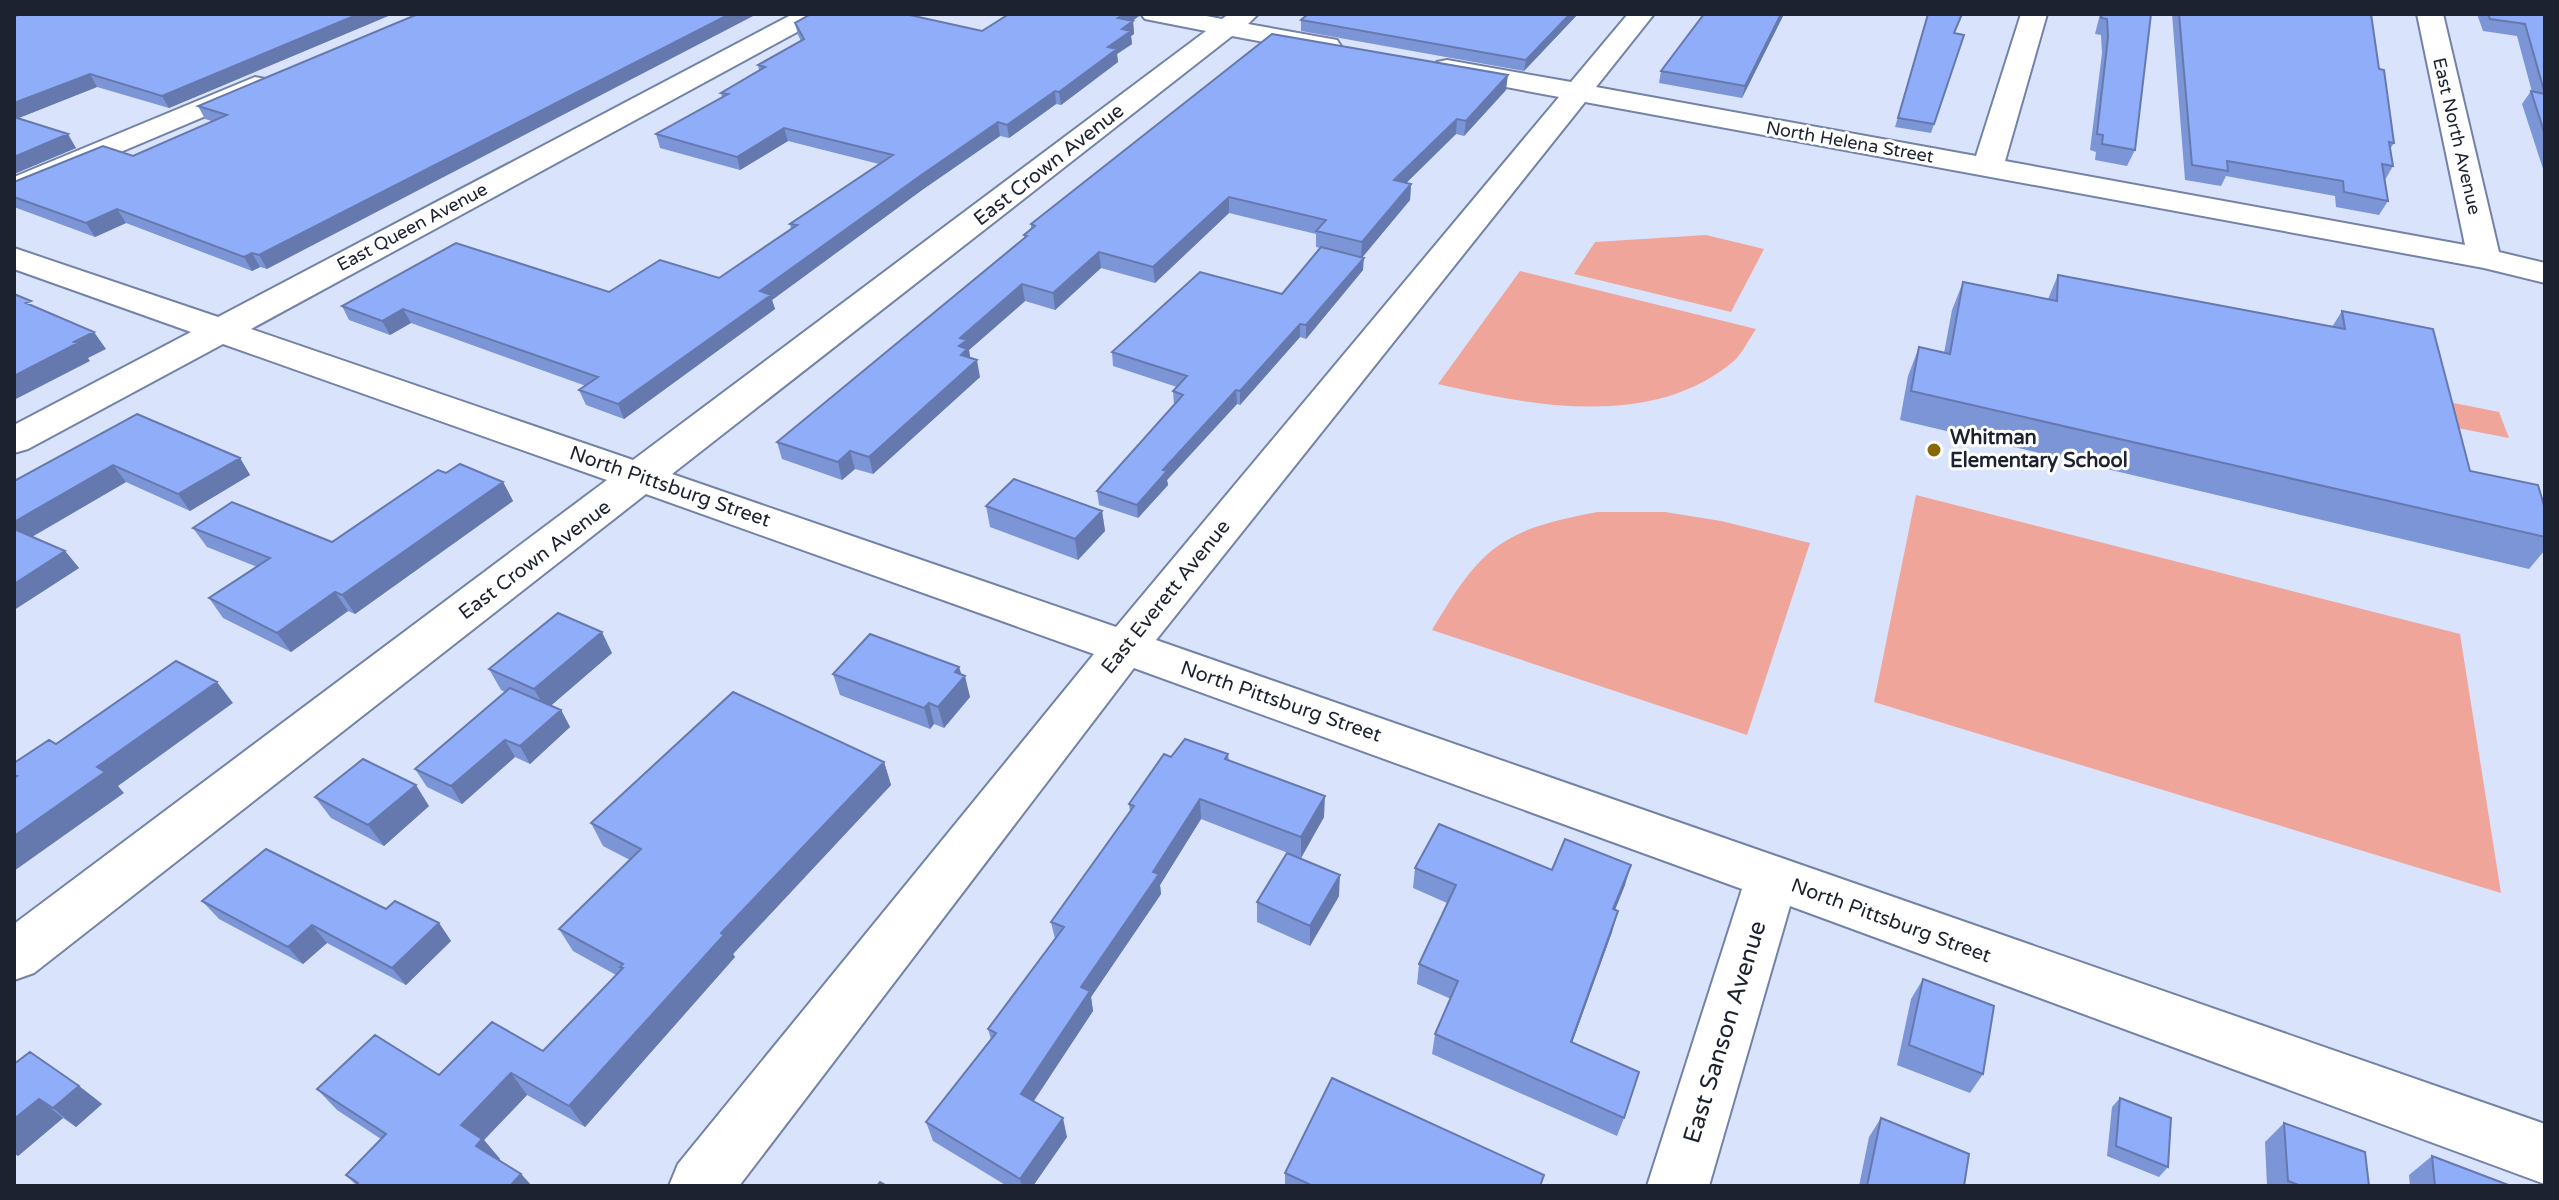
<svg xmlns="http://www.w3.org/2000/svg" width="2559" height="1200" font-family="'Varela Round',sans-serif">
<rect width="100%" height="100%" fill="#d9e3fc"/>
<path fill="#f0a59a" d="M1706,235L1764,249L1731,312L1574,274L1595,242Z
M1520,271L1756,329C1749,339 1743,352 1735,360C1654,430 1532,406 1438,384Z
M2439,400L2499,412L2509,438L2447,426Z
M1916,495L2460,634L2501,893L1874,702Z
M1597,512H1665L1721,521L1810,543L1747,735L1432,630C1481,547 1501,530 1597,512Z"/>
<g fill="none" stroke-linecap="round" stroke-linejoin="round">
<g stroke="#7382a7" stroke-width="4">
<path id="minor" d="M793,14H825L821,19L251,329L633,460L1206,31L1145,19L1141,14H1196L1222,19L1229,14H1258L1248,24L1337,40L1341,46L1337,52L1328,54L1232,36L672,474L1116,627L1559,97L1437,74L1434,68L1437,62L1447,60L1571,82L1628,14H1654L1596,87L1976,156L2021,14H2047L2005,161L2465,245L2417,14H2443L2499,252L2545,263V283L2484,268L1585,102L1156,640L2545,1124V1184L1790,906L1709,1186H1647L1742,889L1134,668L739,1186H669L678,1164L1094,654L646,494L34,973L14,980V924L607,480L223,344L28,449L14,453V425L191,332L14,269V248L218,317Z
M255,77L265,79L269,85L265,91L14,197V177Z"/>
</g>
<use href="#minor" fill="#fff" fill-rule="evenodd"/>
</g>
<path fill="#7c95d6" d="M393,14L169,108L97,87L18,118L76,148L14,174V16Z
M418,14L267,269L260,267L252,271L126,223L95,237L14,207V182L133,156L212,121L205,119L198,106Z
M1308,14H1578L1524,71L1301,31V20Z
M1704,14H1784L1742,98L1659,83L1661,71Z
M1928,14L1955,34L1964,35L1931,133L1895,127Z
M2100,14H2151L2135,150L2127,166L2095,160L2096,152L2090,150L2102,53L2101,35L2095,34Z
M2172,14H2371L2379,69L2394,143L2390,149L2393,166L2385,180L2388,201L2379,215L2336,207L2335,196L2226,176L2221,186L2185,180Z
M2477,14H2545V175L2522,104L2531,91L2532,92L2517,36L2483,31Z
M1139,16L1132,21H1133L1134,34L1131,36L1132,44L1117,54L1118,62L1061,105L1056,104L1009,138L1000,136L922,190L772,300L775,309L624,419L586,405L579,390L586,386L411,323L390,335L349,320L342,306L609,292L719,278L791,229L790,224L879,164L788,141L740,170L660,148L656,134L722,98L721,93L759,70L758,65L801,41L798,35L795,23L982,31Z
M1506,90L1464,136L1456,134L1406,183L1411,184L1410,200L1362,257L1363,270L1306,339L1300,337L1240,405L1237,404L1167,480L1168,485L1138,518L1099,505L1097,491L1174,405L1173,391L1177,387L1113,366L1112,352L1282,294L1320,248L1316,247V234L1229,213L1155,283L1101,268L1055,310L1025,301L969,350L970,357H969L980,377L873,474L855,469L842,480L782,459L777,442L1024,238V235L1031,228V224Z
M2058,275L2332,327L2342,311L2470,471L2545,509V550L2529,569L1900,420L1908,376L1919,347L1944,353L1952,310L1963,282L2048,299Z
M137,414L240,458L250,475L190,511L126,482L32,537L65,551L79,568L14,610V481Z
M446,473L503,482L513,501L355,614L348,611L291,652L223,618L209,598L257,567L207,547L193,528L332,542Z
M986,506L1102,511L1105,531L1078,560L990,527Z
M612,653L551,705L561,710L570,727L530,764L515,757L462,804L427,787L415,769L505,692L501,690L489,669Z
M959,667L970,697L944,728L934,724L930,729L840,695L833,674Z
M1228,754L1229,760L1324,817L1301,858L1201,819L1160,885L1161,894L1091,997L1093,1011L1033,1101L1067,1137L1033,1186H1007L933,1141L926,1122L991,1039L988,1029L1055,939L1051,922L1130,812L1129,804L1171,757Z
M884,762L891,785L733,954L735,957L585,1127L527,1095L484,1140L500,1159L499,1160L521,1174L532,1186H355L356,1185L346,1175L381,1139L337,1110L317,1089L439,1075L543,1051L616,975L573,951L559,929L630,860L603,846L591,823Z
M315,797L429,806L384,846L331,818Z
M1415,868L1552,870L1625,885L1615,910L1612,932L1572,1043L1624,1118L1617,1136L1432,1054L1435,1034L1451,999L1417,984L1419,964L1447,903L1413,888Z
M1339,896L1310,946L1257,922V902Z
M202,901L386,909L439,923L451,941L406,985L327,943L303,964L219,919Z
M1923,979L1983,1074L1970,1093L1897,1065L1911,999Z
M14,1064L79,1086L102,1104L76,1127L63,1118L18,1156L14,1153Z
M2120,1098L2168,1167L2159,1177L2107,1156L2112,1107Z
M1881,1118L1964,1186H1859L1869,1137Z
M2284,1123L2369,1186H2267L2265,1142Z
M2432,1156L2511,1186H2410L2409,1175Z
M1285,1173L1541,1186H1285Z"/>
<path fill="#6579ae" d="M359,14H393L169,108L162,96Z
M730,14H757L267,269L259,255Z
M1124,14H1139V16L1119,31L1118,18Z
M1570,14H1578L1524,71L1526,60Z
M1781,14H1784L1742,98L1745,86Z
M1133,21L1134,34L1131,36L1132,44L1117,54L1118,62L1061,105L1059,92L1122,29Z
M90,74L97,87L14,120V103Z
M1508,75L1506,90L1464,136L1466,121Z
M1055,91L1056,104L1009,138L1007,125Z
M1457,119L1456,134L1393,196L1394,180Z
M998,122L1000,136L922,190L772,300L775,309L624,419L618,404L760,291L920,176Z
M784,128L788,141L740,170L737,157Z
M68,134L76,148L14,174V157Z
M1411,184L1410,200L1361,259L1362,242Z
M1229,197V213L1155,283L1153,267Z
M117,209L126,223L95,237L86,223Z
M1099,252L1101,268L1055,310L1053,293Z
M252,253L260,267L252,271L244,257Z
M1364,258L1363,270L1306,339V325Z
M1022,284L1025,301L969,350L970,357L969,358L977,360L980,377L873,474L869,457L959,346L960,338Z
M403,309L411,323L390,335L382,321Z
M1300,324V337L1240,405V391Z
M94,332L106,349L88,358L90,361L14,400V376Z
M1236,390L1237,404L1167,480L1168,485L1138,518L1137,505L1163,470Z
M850,451L855,469L842,480L838,462Z
M240,458L250,475L190,511L178,494Z
M113,465L126,482L21,543L14,535V522Z
M503,482L513,501L355,614L342,595Z
M1102,511L1105,531L1078,560L1075,539Z
M65,551L79,568L14,610V584Z
M335,592L348,611L291,652L277,633Z
M602,632L612,653L546,710L534,689Z
M959,667L962,680L965,676L970,697L944,728L938,707L955,672Z
M217,682L233,703L118,786L124,793L14,871V836L97,767Z
M929,703L934,724L930,729L924,708Z
M561,710L570,727L530,764L520,746Z
M505,740L515,757L462,804L451,786Z
M884,762L891,785L733,954L735,957L585,1127L569,1106L721,933Z
M416,785L429,806L384,846L368,825Z
M1325,796L1324,817L1301,858V837Z
M1200,799L1201,819L1160,885L1161,894L1091,997L1093,1011L1026,1113L1021,1094L1081,987Z
M1631,865L1625,885L1607,929L1613,909Z
M1340,875L1339,896L1310,946V926Z
M1618,911L1612,932L1565,1062L1571,1042Z
M439,923L451,941L406,985L392,968Z
M312,925L327,943L303,964L288,947Z
M511,1073L527,1095L484,1140L500,1159L493,1166L476,1146L461,1125Z
M79,1086L102,1104L76,1127L53,1108Z
M39,1099L63,1118L18,1156L14,1153V1119Z
M1063,1118L1067,1137L1033,1186H1022L1020,1179Z
M521,1174L532,1186H510Z"/>
<path fill="#90adf9" stroke="#6579ae" stroke-width="2" d="M22,14H359L162,96L90,74L14,103V16Z
M418,14H730L259,255L252,253L244,257L117,209L86,223L14,197V182L103,146L133,156L227,115L198,106Z
M811,14H905L982,31L1009,14H1124L1118,18L1133,21L1122,29L1131,31L1108,47L1117,49L1059,92L1055,91L1007,125L998,122L920,176L760,291L771,295L618,404L579,390L598,377L403,309L382,321L342,306L456,243L609,292L660,260L719,278L797,225L790,224L893,155L784,128L737,157L656,134L728,94L721,93L765,67L758,65L804,39L795,23Z
M1308,14H1570L1526,60L1301,20Z
M1704,14H1781L1745,86L1661,71Z
M1928,14H1962L1954,33L1964,35L1934,124L1898,118Z
M2102,14H2151L2135,150L2102,144L2103,135L2097,134L2108,37L2107,19L2101,18Z
M2179,14H2371L2379,69L2384,70L2394,143L2389,142L2393,166L2382,164L2388,201L2344,192L2343,181L2227,161L2228,171L2192,165Z
M2488,14H2545V135L2531,91L2545,94L2525,24L2490,19Z
M1272,34L1508,75L1466,121L1457,119L1394,180L1411,184L1362,242L1316,231L1326,220L1229,197L1153,267L1099,252L1053,293L1022,284L960,338L967,340L959,346L967,349L961,355L977,360L869,457L850,451L838,462L777,442L1027,236L1024,235L1035,226L1031,224Z
M14,117L68,134L14,157Z
M1321,247L1364,258L1306,325L1300,324L1240,391L1236,390L1163,470L1167,471L1137,505L1097,491L1183,395L1173,391L1187,376L1112,352L1200,272L1282,294Z
M2058,275L2345,329L2342,311L2433,329L2470,471L2538,485L2545,509V537L1911,391L1919,347L1950,354L1963,282L2057,301Z
M14,294L31,301L26,303L94,332L74,342L78,343L14,376Z
M137,414L240,458L178,494L113,465L14,522V481Z
M460,464L503,482L342,595L335,592L277,633L209,598L270,558L193,528L232,502L332,542L438,470L446,473Z
M1014,479L1102,511L1075,539L986,506Z
M14,529L65,551L14,584Z
M558,613L602,632L534,689L489,669Z
M870,634L959,667L955,672L965,676L938,707L929,703L924,708L833,674Z
M176,661L217,682L97,767L105,772L14,836V778L17,776L14,775V763L49,740L56,744Z
M510,688L561,710L520,746L505,740L451,786L415,769Z
M733,692L884,762L721,933L724,935L569,1106L511,1073L461,1125L482,1139L476,1146L521,1174L510,1186H355L358,1183L346,1175L386,1134L317,1089L375,1035L439,1075L492,1022L543,1051L623,968L620,967L623,964L559,929L641,849L591,823Z
M1185,739L1228,754L1225,759L1325,796L1301,837L1200,799L1153,872L1159,874L1081,987L1090,991L1021,1094L1063,1118L1020,1179L926,1122L996,1033L988,1029L1064,927L1051,922L1134,806L1129,804L1164,754L1171,757Z
M363,759L416,785L368,825L315,797Z
M1439,824L1552,870L1565,839L1631,865L1613,909L1618,911L1571,1042L1639,1072L1624,1118L1435,1034L1458,981L1419,964L1456,885L1415,868Z
M266,849L386,909L395,901L439,923L392,968L312,925L288,947L202,901Z
M1287,853L1340,875L1310,926L1257,902Z
M1923,979L1994,1006L1983,1074L1909,1045Z
M30,1052L79,1086L53,1108L39,1099L14,1119V1064Z
M1332,1078L1544,1175L1540,1186H1313L1285,1173Z
M2120,1098L2171,1118L2168,1167L2116,1146Z
M1881,1118L1969,1154L1964,1186H1867Z
M2284,1123L2365,1152L2369,1186H2301L2288,1181Z
M2432,1156L2511,1186H2435Z
M880,1182L887,1186H877Z"/>
<circle fill="#876804" stroke="#fff" stroke-width="3" cx="1934" cy="450" r="8"/>
<g text-anchor="middle" dominant-baseline="central" stroke-width="6" stroke-linejoin="round" paint-order="stroke">
<g font-size="18" fill="#1d2231" stroke="#fff">
<text transform="translate(2457 136) rotate(77)">East North Avenue</text>
<text transform="translate(1850 142) rotate(10)">North Helena Street</text>
<text transform="translate(412 227) rotate(-28)">East Queen Avenue</text>
</g>
<g font-size="20" fill="#1d2231" stroke="#fff">
<text transform="translate(1049 165) rotate(-38)">East Crown Avenue</text>
<text transform="translate(670 487) rotate(19)">North Pittsburg Street</text>
<text transform="translate(535 560) rotate(-37)">East Crown Avenue</text>
<text transform="translate(1166 597) rotate(-51)">East Everett Avenue</text>
<text transform="translate(1281 702) rotate(19)">North Pittsburg Street</text>
<text transform="translate(1891 921) rotate(20)">North Pittsburg Street</text>
</g>
<g font-size="20" font-weight="bold" fill="#1d2231" stroke="#fff" text-anchor="start">
<text x="1950" y="438">Whitman<tspan x="1950" dy="23">Elementary School</tspan></text>
</g>
<g font-size="24" fill="#1d2231" stroke="#fff">
<text transform="translate(1725 1032) rotate(-73)">East Sanson Avenue</text>
</g>
</g>
<rect width="2559" height="1200" fill="none" stroke="#1d2231" stroke-width="32"/>
</svg>
